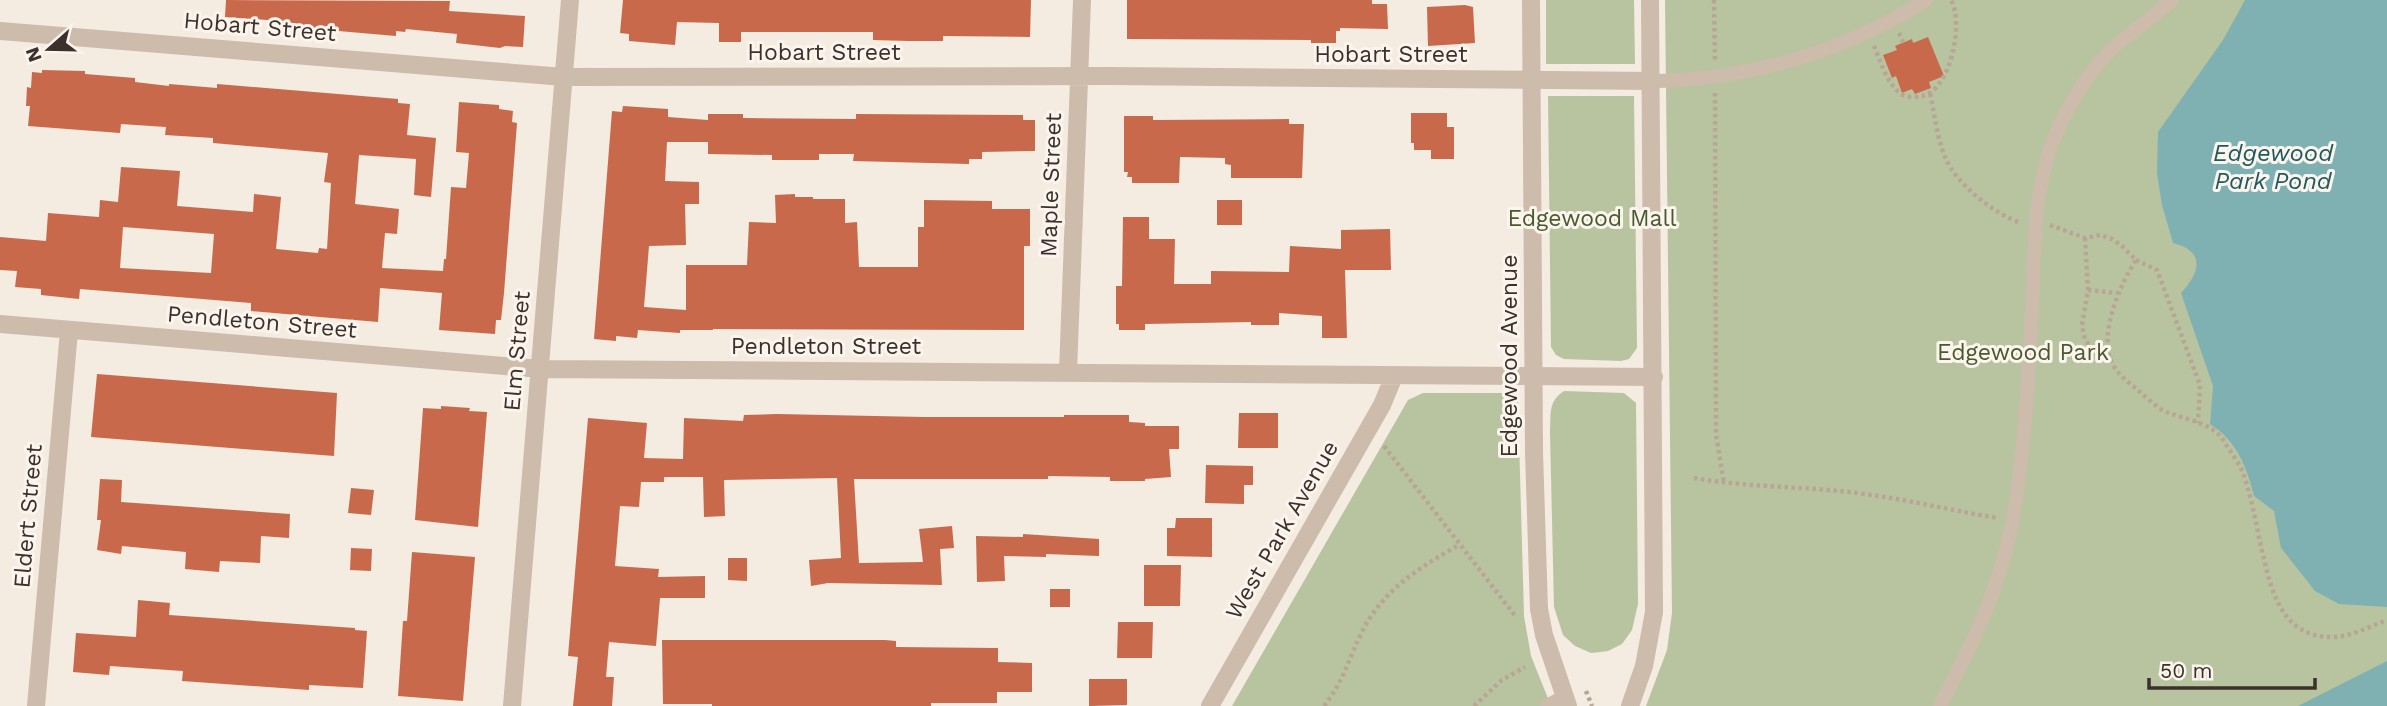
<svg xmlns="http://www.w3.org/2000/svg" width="2387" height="706" font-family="'Work Sans',sans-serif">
<rect width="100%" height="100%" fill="#f4ebe1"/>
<path fill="#b8c4a0" d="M1546,0H1634L1635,64H1546Z
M1665,0H2387V706H1646L1667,650L1672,613Z
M1548,96H1634L1637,348L1629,359L1621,361L1564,359L1556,355L1551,347Z
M1564,391L1624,393L1636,403L1638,604L1632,630L1622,644L1608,651L1591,653L1575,646L1563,635L1554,607L1550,432C1551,414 1548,401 1564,391Z
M1423,393H1507L1514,396L1518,402L1524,616L1531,656L1551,706H1232L1408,400Z"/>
<path fill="#7fb0b2" d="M2245,0H2387V607L2339,604L2315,591L2281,548L2274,511L2254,496C2247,467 2236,440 2210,424L2213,386L2181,293C2200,273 2206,251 2173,243L2162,205L2157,173L2158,132L2223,40Z
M2387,661V706H2298Z"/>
<path fill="#c8694b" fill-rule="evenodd" d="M226,0L450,1L449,11L525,16L523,47L505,46L500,48L456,43L457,34L406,29L405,32L396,31V36L281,26V21L225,17Z
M623,0H1031L1030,37L943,36V41H909L873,40V32H741V42H719V23L677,22L675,45L629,41V34L620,33Z
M1127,0H1372V4H1387L1388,29L1340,28V31H1336V43H1311V40L1127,39Z
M1465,5L1473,7L1475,43L1428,46L1427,7Z
M1928,37L1944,76L1929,82L1931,88L1915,94L1912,89L1902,93L1896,76L1892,78L1883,55L1897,50L1895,46L1912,39L1913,43Z
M42,70L85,71V74L135,78V82L169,86V84L217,88V84L398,99V103L410,104L407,135L436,138L431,197L414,195L416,159L359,155L355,204L399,209L397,234L385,233L382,268L443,271L444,259H446L451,187L466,188L469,153L456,152L459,102L499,105V109L513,111L512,122L517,123L504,293L501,320H496L495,334L439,330L442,293L380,288L378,322L251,311V303L80,289L79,299L41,295V289L15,287L17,271L0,270V237L46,241L48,213L99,217L100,200L118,202L121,167L180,171L177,206L253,212L254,194L281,197L276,249L318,253L319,248L327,249L331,183L324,182L328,153L213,143V138L165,135L166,127L121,124L120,133L28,126L30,106H26L27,87L31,88L32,72L42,73ZM123,227L214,234L211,273L120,268Z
M623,106L668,109V117L708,120V114H743V118L856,119V114L1023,115V120H1035V151L982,152V159H969V164L853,161L854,154H819V160H772V155L708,154V142H667L665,181L699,182V204H685L686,245L649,246L644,307L686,310V265H747L749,222L776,223L775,195L795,194V197H813V199H845V223L857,222L859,267H918V227H924V200L992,201V209H1030V246H1024V330L713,329V330H680V333L638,330L637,338L616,336V341L594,339L612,111L622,112Z
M1411,113H1447V127H1454V159H1431V150H1414V143H1411Z
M1124,116H1153V120L1289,119V124H1304L1302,178H1231V165L1225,164V158L1180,157L1179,183H1132V177H1127L1128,172H1124Z
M1217,200H1242V225H1217Z
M1123,217H1149V239H1175L1174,284H1211V271L1289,272L1290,246L1341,249V230L1390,229L1391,270H1345L1347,338H1322V316L1279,313V325H1251V322L1145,324V330H1119V324H1116V286H1122Z
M97,374L337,393L334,456L91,437Z
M441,406L470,408L469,411L487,412L478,527L415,520L423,408L441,409Z
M1239,413H1278V448H1238Z
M777,414L924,417H1064V415H1129V422L1145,423V426H1179V449H1169L1171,477L1145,479V481H1110V477L1048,476V479H854L859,563L923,562L919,529L952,526L954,548L940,549L942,585L828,583L811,586L809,560L841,558L837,478L724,480L725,516L704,517L703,477H664V482H641L639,507L620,506L615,566L659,569L658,577L705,576V598H660L656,646L609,642L606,677H614L612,706H573L578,657L568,656L588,418L647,423L644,458L683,459L684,418L743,421L744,415Z
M1206,465L1253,466V485H1244V504L1205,503Z
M100,479L122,480L121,502L290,514L289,538L261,536L260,563L220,561L219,572L185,569L186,552L122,546L121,554L97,550L101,520H97Z
M351,488L374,490L371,515L348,513Z
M1176,518H1212V557L1167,556V528H1175Z
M1023,534L1099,539V556L1046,554V557L1004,556L1005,581L977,582L976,536L1023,537Z
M351,548L372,549L371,571L350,570Z
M412,552L475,557L463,701L398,696L403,621H407Z
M728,558H747V581L728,580Z
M1144,565H1181L1180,606H1144Z
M1050,589H1070V607H1050Z
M138,600L170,603L169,615L355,628V630L367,631L363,688L309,685V690L182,681L183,671L110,666L109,675L73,672L76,633L136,637Z
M1118,622H1153L1152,658H1117Z
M662,640H885L896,641V647L998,648V662L1032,663V692H997V703H931V706H712V704H663Z
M1089,679H1127V705L1089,706Z"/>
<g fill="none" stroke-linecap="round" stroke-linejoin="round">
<path stroke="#b9a596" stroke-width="4.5" stroke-dasharray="3.5 3.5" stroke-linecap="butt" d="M1714,0L1715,60
M1899,33L1903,42
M1874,46C1880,60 1887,84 1901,94C1907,98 1915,97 1922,96C1951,90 1964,23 1951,0
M1715,93L1716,435L1724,483
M1930,94C1935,115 1937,140 1946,159C1956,184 1996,215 2021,223
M2050,225L2085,238L2100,235L2112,239L2121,245L2136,260C2120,284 2097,337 2113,365C2119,376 2130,383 2139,391C2148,399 2158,409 2169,413C2187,420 2213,423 2224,441C2230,452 2239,462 2243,473C2252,498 2256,525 2262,551C2272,593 2282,640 2337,637C2354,635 2371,626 2387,620
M2085,238L2088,290L2082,325L2085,340L2095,351L2108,353
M2136,260L2157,270L2200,385L2198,423
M2088,290L2117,293
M1384,446L1516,617
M1694,478C1751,488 1808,486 1865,494C1910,500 1953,511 1998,518
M1586,691L1592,706
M1324,706C1345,679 1347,662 1361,634C1381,591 1420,567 1459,545
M1474,706L1502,680L1525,667"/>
<path stroke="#cdbbac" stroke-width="14" d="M1650,81C1746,81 1846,51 1926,0
M1547,706L1565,696
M1940,706C1966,656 1992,605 2006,550C2024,478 2026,402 2031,328C2035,264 2030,189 2058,129C2071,101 2088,72 2111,50C2130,32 2153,18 2172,0"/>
<path stroke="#cdbbac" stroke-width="18" d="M0,31L564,77L1111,76L1650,81
M0,324L541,369L1654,377
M1068,372L1082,0
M36,706L69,331
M512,706L570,0
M1210,706L1382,405L1394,376"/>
<path stroke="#cdbbac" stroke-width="18" d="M1531,0L1534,452L1539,609L1544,635L1568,706
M1630,706L1644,666L1654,612L1650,0"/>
</g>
<g text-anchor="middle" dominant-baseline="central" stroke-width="6" stroke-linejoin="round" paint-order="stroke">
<g font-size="23" fill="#3b302b" stroke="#fbf5ee">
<text transform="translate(260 27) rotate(5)">Hobart Street</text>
<text x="824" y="52">Hobart Street</text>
<text x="1391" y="54">Hobart Street</text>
<text transform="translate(1051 185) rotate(-88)">Maple Street</text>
<text transform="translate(262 322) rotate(5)">Pendleton Street</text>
<text x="826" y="346">Pendleton Street</text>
<text transform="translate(517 351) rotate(-85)">Elm Street</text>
<text transform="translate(1509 356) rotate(-90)">Edgewood Avenue</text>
<text transform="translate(28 516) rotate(-85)">Eldert Street</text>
<text transform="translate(1282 530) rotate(-60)">West Park Avenue</text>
</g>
<g font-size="23" fill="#4a5a2e" stroke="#fbf5ee">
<text x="1592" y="218">Edgewood Mall</text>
<text x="2023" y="352">Edgewood Park</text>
</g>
<g font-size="24" font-style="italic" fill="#1f5a5e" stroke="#fbf5ee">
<text x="2273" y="153">Edgewood<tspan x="2273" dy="28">Park Pond</tspan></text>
</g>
</g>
<g transform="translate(49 49) rotate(250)" stroke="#fbf5ee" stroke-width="5" paint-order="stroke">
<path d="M0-5L12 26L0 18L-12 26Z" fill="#3b302b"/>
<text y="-10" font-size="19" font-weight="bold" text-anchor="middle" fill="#3b302b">N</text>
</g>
<path d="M2149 678v10h166v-10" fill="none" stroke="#3b302b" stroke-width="3.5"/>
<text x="2160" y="678" font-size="21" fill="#3b302b" stroke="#fbf5ee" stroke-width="5" paint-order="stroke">50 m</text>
</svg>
